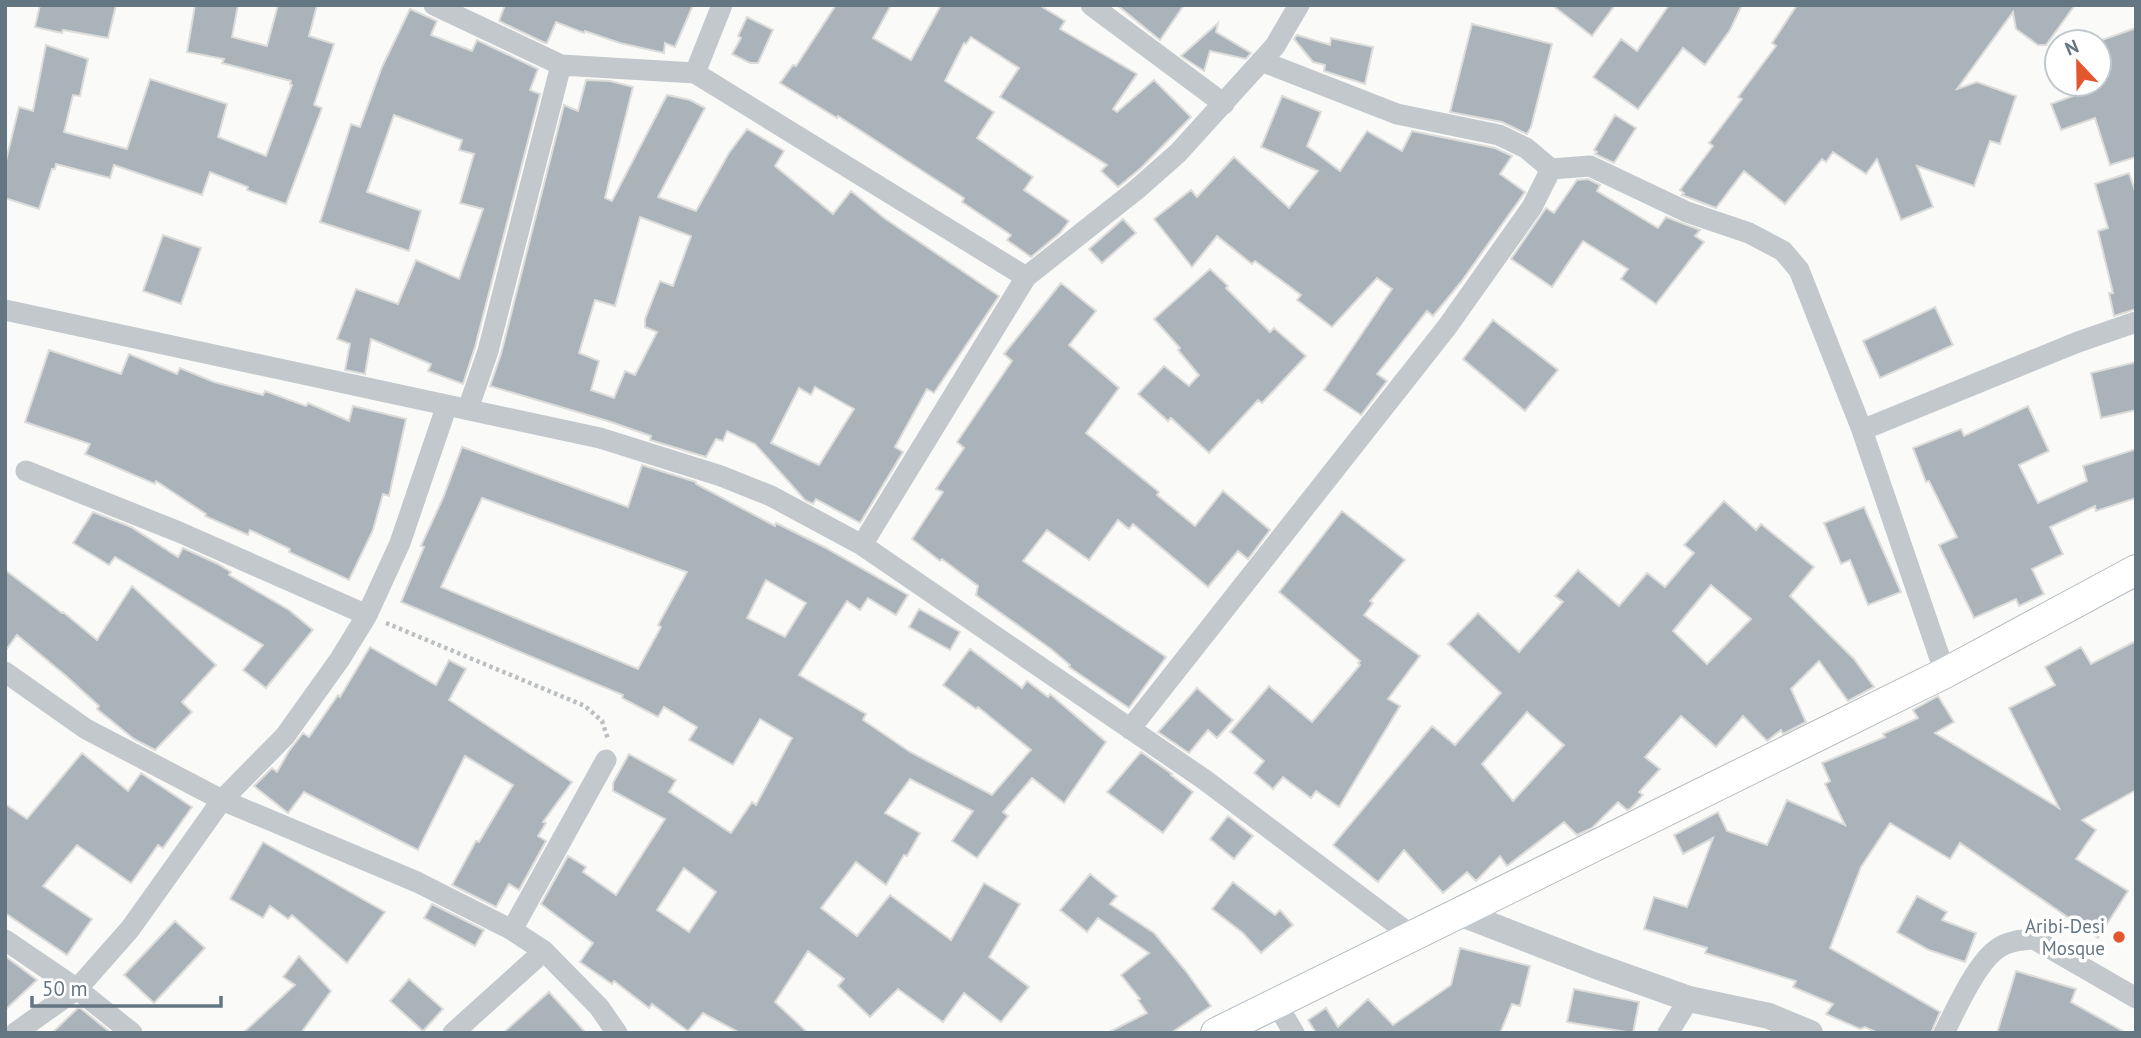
<svg xmlns="http://www.w3.org/2000/svg" width="2141" height="1038" font-family="'PT Sans',sans-serif">
<rect width="100%" height="100%" fill="#fafaf8"/>
<path fill="#aab3b9" stroke="#dcdcda" stroke-width="2" fill-rule="evenodd" d="M40,5H116L108,38L63,30L62,33L35,27Z
M195,5H238L232,37L267,46L278,5H317L309,36L334,44L314,105L322,108L286,204L247,190L248,187L210,172L202,195L114,165L110,178L56,164L55,169H52L39,209L5,198V165L19,107L33,111L46,45L88,59L80,96L73,95L64,132L127,149L150,79L227,104L218,137L266,156L292,85L290,84L291,81L222,63L224,59L187,52Z
M505,5H693L675,47L665,43L664,53L620,43L585,31L584,33L556,22L547,43H545L499,21Z
M836,5H891L873,38L911,60L941,5H1039L1065,21L1060,29L1137,74L1113,109L1117,112L1154,80L1191,117L1141,168L1118,187L1101,171L1107,165L1000,97L1019,68L971,37L966,44L964,43L945,81L994,112L977,138L1033,177L1024,190L1069,221L1060,233L1031,257L1007,240L1011,235L962,202L964,198L838,116L837,118L780,83L793,65L796,66Z
M1117,5H1184L1160,40Z
M1552,5H1615L1592,36Z
M1669,5H1742L1730,30L1705,65L1683,48L1638,109L1593,77L1621,39L1637,51Z
M1797,5H2075L2046,45H2038L2016,29L2013,12L1957,89L1977,82L2016,96L2000,144L1990,141L1974,186L1917,166L1933,207L1901,220L1877,159L1866,174L1833,152L1826,162L1822,159L1785,204L1744,171L1716,208L1682,195L1684,193L1680,190L1713,146L1709,143L1742,99L1738,97L1776,46L1772,43Z
M410,9L437,21L431,35L472,51L477,40L538,69L530,90L540,94L475,347L463,384L428,371L431,364L371,339L365,374L345,370L350,344L337,339L356,289L398,304L416,260L459,279L483,209L460,203L474,154L459,150L462,140L394,115L367,192L421,211L409,251L320,222L351,124L360,127L382,67Z
M747,17L773,30L758,63H750L732,54L741,38L738,36Z
M1218,23L1216,32L1251,53L1246,59L1210,51L1204,71L1181,56Z
M1472,24L1552,44L1531,127L1527,134L1502,122L1450,112Z
M2136,28V157L2110,165L2095,118L2061,130L2051,104L2081,93L2078,84H2099V41Z
M1297,35L1330,45L1331,38L1373,47L1365,84L1324,71L1325,65L1313,62L1294,39Z
M586,80L610,81L633,87L605,198L612,201L667,95L690,100L705,108L658,197L696,211L729,153L747,129L784,151L775,166L833,214L851,191L884,218L999,296L934,393L927,389L895,447L903,452L860,523L816,499L813,504L805,500L755,444L727,431L723,441L716,439L706,457L650,440L651,436L608,421L490,386L501,354L564,105L578,111ZM640,217L691,236L673,286L660,281L645,319V327L657,332L635,375L625,371L614,398L591,390L599,361L579,353L595,300L615,306ZM815,387L854,409L819,465L771,443L799,388L811,395Z
M1282,96L1321,112L1307,146L1340,171L1367,131L1402,151L1412,131L1495,148L1512,156L1500,174L1525,192L1461,282L1433,316L1427,311L1377,374L1387,381L1361,415L1324,390L1392,289L1377,278L1332,327L1297,300L1301,295L1255,261L1252,264L1217,236L1192,267L1154,219L1191,190L1197,197L1234,157L1289,208L1318,171L1261,147Z
M1615,115L1636,128L1614,163L1595,154L1597,152L1594,150Z
M2129,173L2136,194V309L2114,316L2109,293H2113L2098,231L2108,228L2095,184Z
M1588,179L1600,185L1597,191L1658,228L1666,217L1700,230L1695,236L1704,242L1656,304L1621,279L1628,269L1583,241L1552,287L1511,259L1546,208L1554,213L1577,180Z
M1123,219L1136,233L1102,263L1089,249Z
M163,235L201,248L181,304L143,291Z
M1210,269L1228,286L1226,288L1270,332L1274,328L1306,356L1262,403L1258,400L1209,453L1171,418L1168,421L1138,394L1164,366L1189,386L1199,375L1178,350L1180,348L1154,319Z
M1061,283L1096,311L1069,345L1119,388L1086,433L1159,492L1157,495L1195,526L1223,491L1270,530L1248,559L1238,551L1208,587L1133,524L1129,529L1118,520L1089,560L1047,530L1023,561L1166,657L1129,708L1069,667L1070,665L1051,649L976,595L978,586L942,559L940,561L912,539L943,492L936,489L964,448L957,442L1012,361L1004,354Z
M1935,307L1953,345L1880,378L1863,341Z
M1493,320L1558,370L1525,411L1463,359Z
M49,350L121,374L129,354L177,374L180,368L214,382L263,395L265,391L306,406L308,403L349,421L353,406L406,419L389,496L383,494L373,530L349,580L289,552L290,549L250,530L248,535L205,516L206,514L156,481L155,484L85,454L90,444L25,422Z
M2136,362V410L2101,418L2091,373Z
M2028,406L2049,451L2019,465L2038,503L2087,481L2083,466L2136,449V498L2096,511L2095,506L2050,527L2063,554L2032,569L2044,594L2019,606L2016,599L1974,618L1939,545L1957,537L1929,481L1926,482L1913,448L1961,429L1964,436Z
M462,447L628,507L642,465L696,482V484L775,526L776,523L824,547L908,595L896,615L868,598L860,610L847,601L799,675L866,714L863,720L910,752L992,795L1031,750L978,707L976,709L943,685L970,649L1022,688L1027,681L1048,697L1050,694L1106,742L1064,803L1032,778L1003,812L1008,816L977,858L952,841L973,811L910,779L885,813L920,833L907,856L904,855L886,885L856,862L821,908L857,936L890,895L951,940L984,883L1020,904L989,957L1029,987L1001,1022L964,993L943,1022L898,989L870,1017L838,986L844,979L808,951L775,1002L808,1033H740L703,1013L688,1031L652,1004L649,1008L614,981L612,984L580,962L593,943L541,904L568,856L586,867L583,872L616,895L665,819L613,791V783L629,754L676,780L669,792L731,833L752,802L756,805L792,738L760,719L733,765L689,740L697,727L664,707L658,717L622,698L623,695L401,602L424,547L421,546L443,498ZM482,498L687,572L658,625L661,627L638,669L441,587ZM766,580L806,603L785,637L747,618ZM684,868L716,892L689,932L657,910Z
M1724,501L1756,530L1761,524L1814,567L1790,596L1854,659L1874,687L1848,701L1819,661L1791,689L1806,722L1783,734L1781,730L1767,741L1743,716L1716,747L1681,716L1645,757L1660,769L1639,792L1643,795L1630,809L1627,810L1618,802L1592,828L1577,835L1564,822L1507,866L1500,856L1476,881L1467,872L1443,893L1404,850L1378,882L1333,845L1432,726L1455,745L1501,693L1448,644L1478,613L1519,652L1563,602L1555,596L1578,570L1619,606L1647,573L1665,587L1694,553L1684,545ZM1711,585L1751,619L1707,664L1673,631ZM1527,712L1564,745L1513,801L1482,764Z
M1864,507L1901,592L1868,605L1850,560L1841,564L1824,523Z
M1342,511L1405,560L1370,601L1373,603L1364,615L1420,656L1388,699L1400,706L1339,807L1316,791L1311,798L1283,777L1273,789L1254,773L1264,761L1230,732L1269,686L1312,722L1360,665L1358,663L1360,661L1279,592Z
M93,512L131,527L178,557L183,548L218,564L231,572L229,575L289,610L313,630L266,688L243,670L263,645L115,557L109,565L73,543Z
M5,570L62,613L63,612L97,640L132,586L216,665L182,702L192,712L155,750L134,739L97,709L99,706L65,675L17,635L5,651Z
M919,609L960,632L950,650L909,627Z
M2136,641V790L2082,820L2096,830L2076,859L2128,891L2098,938L1960,843L1950,859L1890,823L1861,867L1830,948L1940,1012L1931,1033H1878L1865,1027L1860,1029L1826,1014L1833,1004L1793,987L1796,981L1705,953L1707,948L1644,929L1654,897L1687,907L1713,838L1683,854L1674,835L1718,812L1727,831L1767,845L1787,800L1845,825L1825,784L1830,781L1822,763L1885,737L1883,734L1918,718L1913,710L1938,696L1954,722L1935,733L2059,808L2009,708L2055,685L2045,667L2081,647L2091,664Z
M370,647L436,685L449,660L466,669L449,700L572,782L543,822L546,823L538,836L546,841L519,890L509,884L496,907L452,885L476,841L479,842L513,785L465,756L418,850L304,792L288,813L254,786L272,768L277,772L289,751L303,733L309,737L338,695L340,697Z
M1197,688L1233,720L1217,738L1208,730L1189,753L1158,732Z
M1141,752L1172,774L1171,775L1193,792L1163,833L1107,792Z
M82,753L128,791L141,773L192,807L163,848L158,845L131,883L77,845L43,886L92,919L67,955L5,913V804L27,819Z
M1228,816L1253,836L1234,859L1210,839Z
M263,842L385,912L347,963L292,915L288,919L270,906L263,918L230,899Z
M1090,874L1117,896L1110,904L1154,933L1185,970L1211,1006L1171,1033H1107L1147,1013L1138,1000L1140,999L1121,975L1149,953L1098,918L1087,932L1060,910Z
M1233,882L1275,915L1280,910L1293,925L1261,953L1243,933L1212,909Z
M1917,896L1947,912L1942,920L1976,933L1965,962L1929,950L1897,932Z
M432,904L484,930L475,946L424,918Z
M175,921L205,948L154,1003L124,975Z
M1460,948L1530,966L1520,1006L1512,1004L1500,1033H1316L1308,1020L1326,1008L1338,1027L1368,999L1393,1025L1451,985Z
M5,956L37,980L5,1010Z
M299,956L331,991L301,1033H243L295,985L283,977Z
M2016,971L2076,989L2071,1002L2126,1033H1997Z
M409,979L443,1009L423,1031L390,1001Z
M1574,989L1639,1002L1633,1033L1567,1022Z
M549,992L586,1033H503Z
M79,1007L111,1033H52Z"/>
<g fill="none" stroke-linecap="round" stroke-linejoin="round">
<g stroke="#b3babf" stroke-width="32">
<path id="secondary" d="M1216,1033L1945,673L2136,570"/>
</g>
<path stroke="#bbbfc2" stroke-width="4.5" stroke-dasharray="3.5 3.5" stroke-linecap="butt" d="M386,623L585,706L602,721L608,739"/>
<path stroke="#c3c8cc" stroke-width="21" d="M434,5L561,65L695,73L1026,277
M1091,5L1224,104
M1261,61L1397,114L1499,135L1526,148L1551,169
M695,73L722,5
M5,310L600,438L721,476L771,496L862,545L1205,780L1411,935
M468,409L488,351L561,65
M1862,430L2078,342L2136,322
M26,471L179,532L367,615
M862,545L1026,277L1136,190L1178,153L1275,46L1299,5
M5,672L86,729L222,800L417,882L512,930L544,951L599,1007L617,1033
M1130,729L1447,327L1532,207L1551,169L1590,166L1687,212L1749,233L1783,251L1799,270L1862,430L1945,673
M512,930L606,760
M5,940L77,989L132,1033
M1276,1003L1294,1033
M15,1033L77,989L130,929L222,800L285,736L340,659L367,615L400,543L447,405
M453,1033L544,951
M1668,1033L1689,999
M1944,1033C1956,1009 1976,964 1997,949C2007,941 2021,940 2034,939L2136,998"/>
<path stroke="#c3c8cc" stroke-width="26" d="M1459,913L1596,966L1689,999L1769,1016L1810,1033"/>
<use href="#secondary" stroke="#fff" stroke-width="30"/>
</g>
<circle fill="#e4572e" stroke="#fff" stroke-width="2.5" cx="2119" cy="937" r="7"/>
<g text-anchor="middle" dominant-baseline="central" stroke-width="7" stroke-linejoin="round" paint-order="stroke">
<g font-size="19" fill="#657683" stroke="#fff" text-anchor="end">
<text x="2105" y="926">Aribi-Desi<tspan x="2105" dy="22">Mosque</tspan></text>
</g>
</g>
<rect width="2141" height="1038" fill="none" stroke="#657683" stroke-width="14"/>
<g transform="translate(2078 63) rotate(338)"><circle r="33" fill="#ffffff" stroke="#c1c8cd" stroke-width="2"/>
<path d="M0-5L12 26L0 18L-12 26Z" fill="#e4572e"/>
<text y="-10" font-size="19" font-weight="bold" text-anchor="middle" fill="#657683">N</text>
</g>
<path d="M32 996v10h189v-10" fill="none" stroke="#657683" stroke-width="3.5"/>
<text x="42" y="996" font-size="21" fill="#657683" stroke="#ffffff" stroke-width="5" paint-order="stroke">50 m</text>
</svg>
